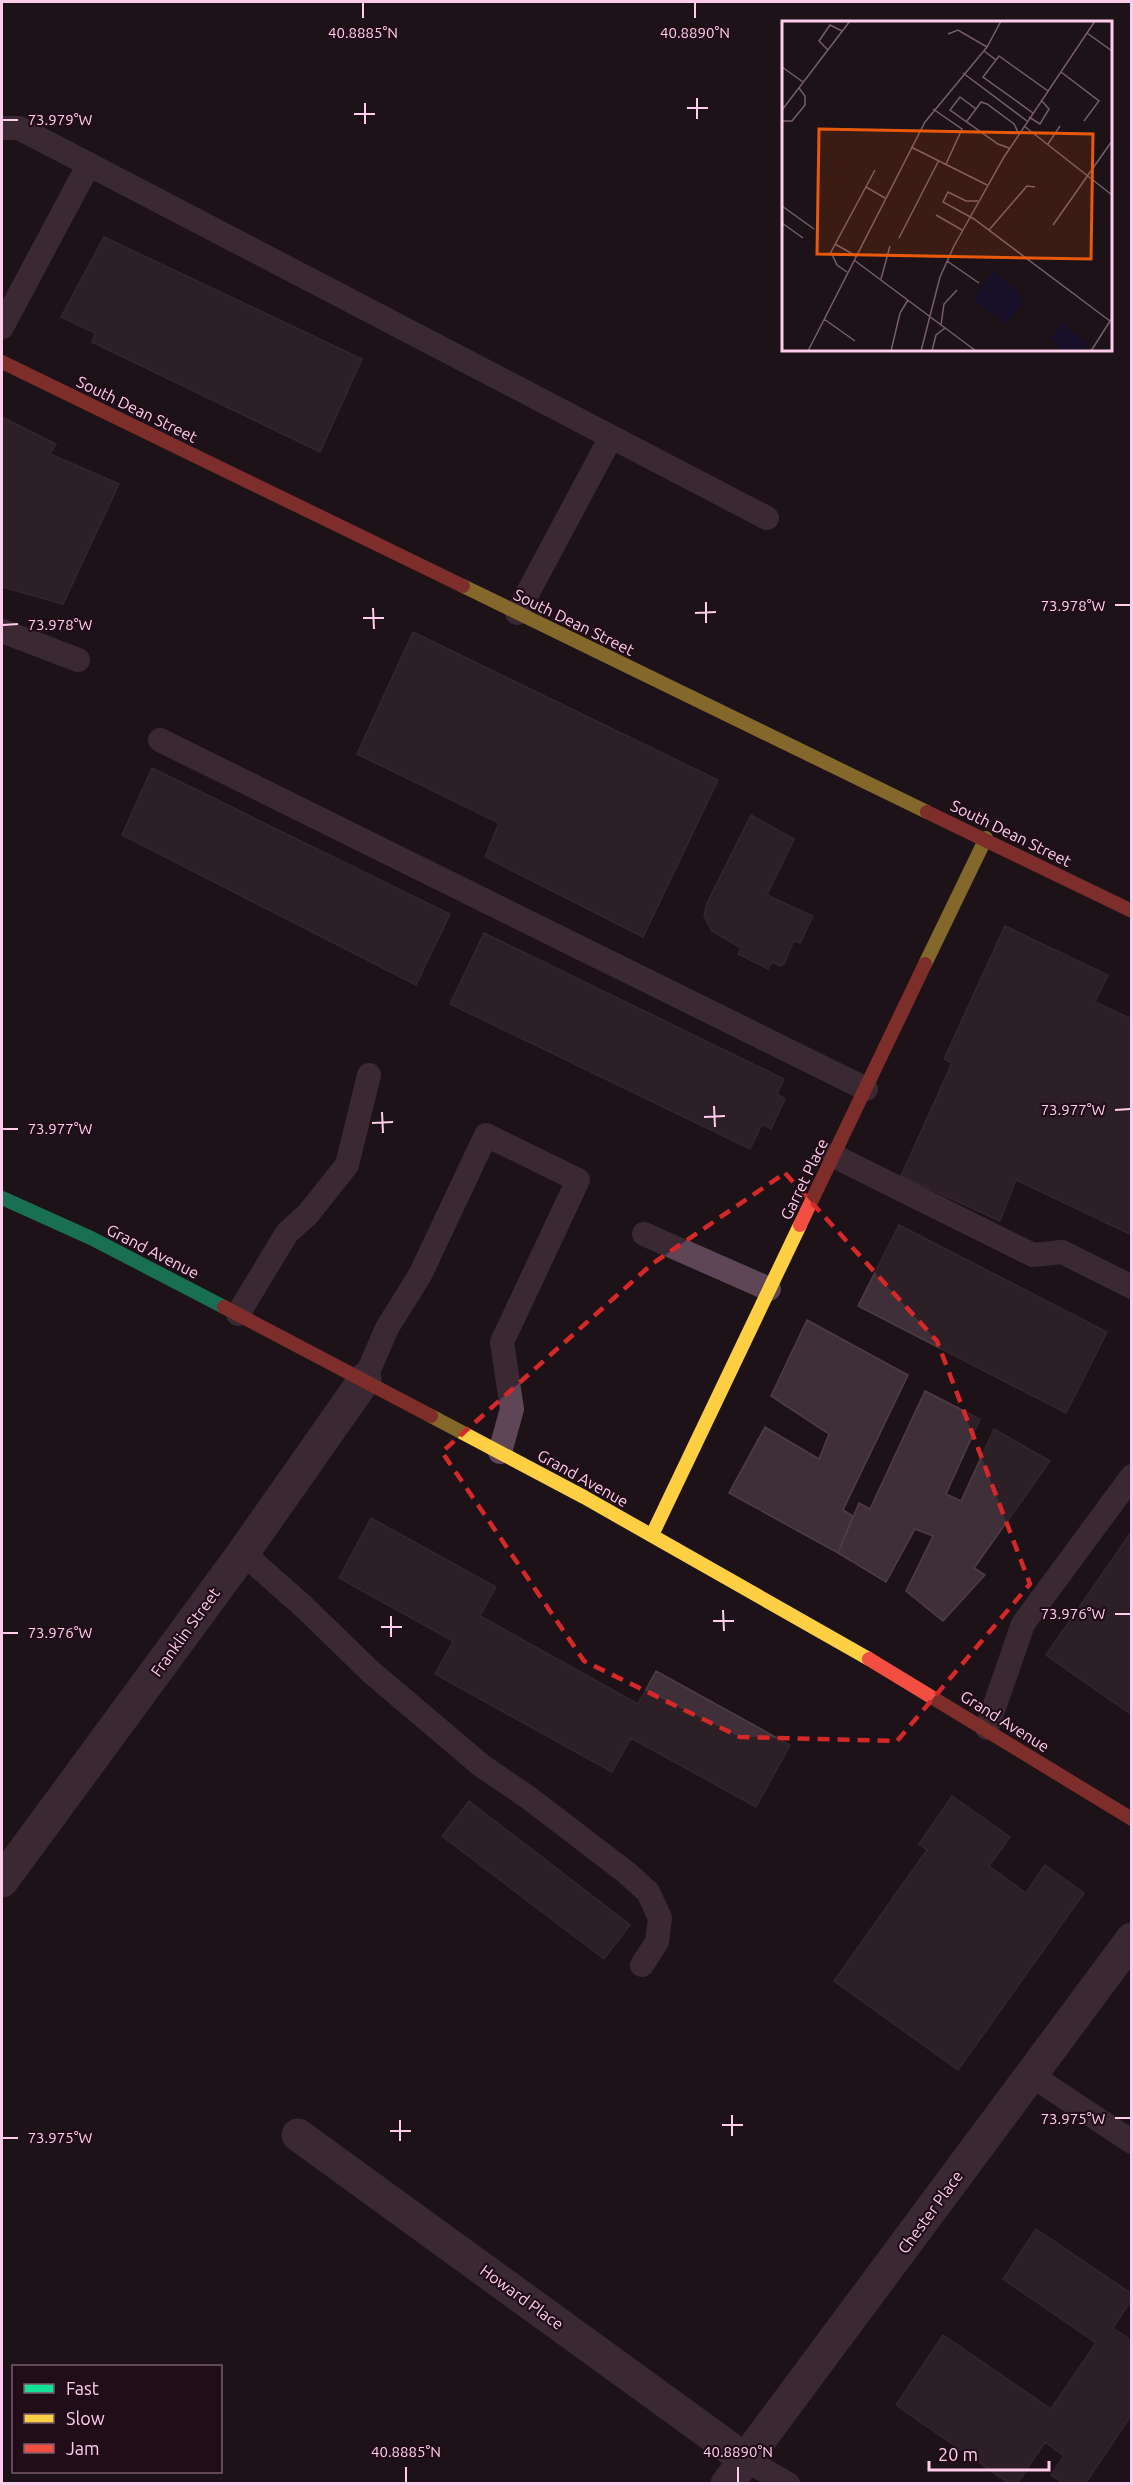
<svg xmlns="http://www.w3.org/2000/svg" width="1133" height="2485" font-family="Ubuntu,sans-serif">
<rect width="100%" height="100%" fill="#1d1217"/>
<path fill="#3f2f38" stroke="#503c47" stroke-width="1.5" d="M104,237L362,359L320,452L92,342L95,333L61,317Z
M2,417L56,444L50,454L119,484L63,604L2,587Z
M413,632L718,780L643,937L485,857L499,823L357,754Z
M152,768L450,914L416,985L122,835Z
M751,815L794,839L767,895L813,916L800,943L794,940L784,964L780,966L772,962L768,969L738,954L741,948L712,931L704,916L707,903Z
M1005,926L1108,975L1095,1002L1132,1019V1235L1016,1180L1000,1221L901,1176L952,1063L944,1059Z
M484,933L784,1079L777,1094L785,1099L771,1129L762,1124L750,1149L450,1004Z
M899,1225L1107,1332L1066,1413L858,1306Z
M807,1320L908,1375L843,1510L853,1516L838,1553L729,1493L765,1427L819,1459L829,1434L771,1396Z
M925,1391L980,1419L946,1494L961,1501L994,1429L1050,1461L974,1568L985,1575L943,1621L906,1591L933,1536L915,1529L886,1582L838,1553L859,1503L870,1509Z
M371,1518L496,1587L480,1616L638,1704L656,1671L790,1745L756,1807L631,1738L612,1772L435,1674L453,1641L339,1578Z
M1132,1531V1715L1046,1655Z
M952,1796L1010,1837L989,1866L1026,1893L1045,1865L1084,1893L958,2070L834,1981L927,1850L919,1844Z
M469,1801L630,1925L604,1959L442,1836Z
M1036,2229L1132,2294V2299L1113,2328L1132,2341V2414L1085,2484H1064L1051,2475L1064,2456L1045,2442L1017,2484H1010L896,2405L943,2335L1051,2409L1096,2343L1003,2279Z"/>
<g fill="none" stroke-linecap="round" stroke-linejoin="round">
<path stroke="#5e4656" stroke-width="24" d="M2,128H19L767,518
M2,327L89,164
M517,613L611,437
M2,631L78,660
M160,740L866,1089
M834,1156L1033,1255L1062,1252L1132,1287
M644,1234L769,1289
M238,1314L287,1233L308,1214L347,1165L369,1075
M365,1379L387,1328L420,1275L486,1135L578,1180L502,1342L512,1409L500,1452
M243,1553L303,1606L371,1672L482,1766L529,1798L627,1873L648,1892L660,1918L657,1942L642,1965
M987,1728L1023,1624L1132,1476
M1031,2075L1132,2142
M746,2460L788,2484"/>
<path stroke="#5e4656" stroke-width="33" d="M2,1881L243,1553L365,1379
M298,2135L746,2460
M727,2484L1132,1939"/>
<path stroke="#16e098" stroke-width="14" d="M2,1198L91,1238L224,1307"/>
<path stroke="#ffcf43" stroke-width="14" d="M463,586L927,812
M925,964L986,838
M431,1416L584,1497L869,1659
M652,1535L800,1225"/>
<path stroke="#f24e42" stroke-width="14" d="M2,362L463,586
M927,812L1132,911
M800,1225L925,964
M224,1307L431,1416
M869,1659L1132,1819"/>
</g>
<path d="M0 0H1133V2485H0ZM785,1173L937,1341L1030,1584L897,1741L740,1737L584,1661L442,1452L652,1264Z" fill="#1d1217" fill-opacity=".55" fill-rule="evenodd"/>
<path fill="none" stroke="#d62828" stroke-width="4.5" stroke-dasharray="12 8" stroke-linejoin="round" d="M785,1173L937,1341L1030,1584L897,1741L740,1737L584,1661L442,1452L652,1264Z"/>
<path fill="none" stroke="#ffcdeb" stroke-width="2" d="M363,3V18M695,3V18M697,98V119M365,103V124M687,108H708M354,114H375M3,120H18M706,602V623M1115,605H1130M373,608L374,629M695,613L716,612M363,618H384M3,625L18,624M714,1106L715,1127M1115,1110L1130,1109M382,1112L383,1133M704,1117L725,1116M372,1123L393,1122M3,1129H18M723,1610L724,1631M1115,1614H1130M391,1616V1637M713,1621H734M381,1627H402M3,1633H18M732,2115V2136M1115,2118H1130M400,2120V2141M722,2125H743M390,2131H411M3,2138H18M406,2467V2482M738,2467V2482"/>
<g text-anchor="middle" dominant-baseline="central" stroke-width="4.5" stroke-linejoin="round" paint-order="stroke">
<g font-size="16" fill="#ffcdeb" stroke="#210d18">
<text transform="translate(137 409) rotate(26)">South Dean Street</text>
<text transform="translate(574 622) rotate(26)">South Dean Street</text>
<text transform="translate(1011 833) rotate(26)">South Dean Street</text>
<text transform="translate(804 1179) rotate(-64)">Garret Place</text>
<text transform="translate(153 1251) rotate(27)">Grand Avenue</text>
<text transform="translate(583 1478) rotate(29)">Grand Avenue</text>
<text transform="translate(185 1632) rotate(-54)">Franklin Street</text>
<text transform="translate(1005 1721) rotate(32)">Grand Avenue</text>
<text transform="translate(930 2212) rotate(-54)">Chester Place</text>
<text transform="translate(522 2297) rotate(36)">Howard Place</text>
</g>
</g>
<g transform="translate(782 21)">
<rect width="330" height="330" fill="#1d1217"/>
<path d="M211,250L238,272L241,283L224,302L192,279ZM282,302L306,323L301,328L281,330L269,317Z" fill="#181028"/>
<path fill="none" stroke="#775d6c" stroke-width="1.5" d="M305,12L330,30M166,13L176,9L205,26M46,29L37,20L48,4L60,10M202,30L214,39L201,56L251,92M214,39L217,35L266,70M0,46L21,61M279,51L317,80L302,100M181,52L245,100M151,88L180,108L164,143M194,88L199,81L205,83L232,103L237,113M0,89L68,0M247,96L258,103L267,88L259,79M0,100H10L23,84V75L17,67M185,100L194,88L178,76L168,89L216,123L227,127M242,105L330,174M266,123L278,105M129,126L205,164M84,166L103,177M196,180H184L166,171L161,181L192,198L328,300M0,185L32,208M154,194L180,209M0,202L21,217M271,204L330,120M207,209L245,165L253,166M117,217L157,139M53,223L74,235M72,239L194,330M165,240L197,262M65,251L55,244L49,231L93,149M99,258L108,225M42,298L73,320M159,304L162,283L175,269M26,330L143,101L205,26L219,0M109,330L118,292L126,279M139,330L158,256L172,225L222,136L313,0M150,330L154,314L163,307M309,330L330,297"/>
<path fill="#e8590c" fill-opacity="0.15" stroke="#e8590c" stroke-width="3" d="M37,108L311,113L309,238L35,233Z"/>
<rect width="330" height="330" fill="none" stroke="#ffcdeb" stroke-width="3"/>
</g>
<g font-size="15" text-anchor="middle" fill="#ffcdeb" stroke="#210d18" stroke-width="4.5" stroke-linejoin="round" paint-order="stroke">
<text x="363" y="38">40.8885°N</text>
<text x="695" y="38">40.8890°N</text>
<text x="60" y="125">73.979°W</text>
<text x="1073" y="611">73.978°W</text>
<text x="60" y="630">73.978°W</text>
<text x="1073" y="1115">73.977°W</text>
<text x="60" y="1134">73.977°W</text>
<text x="1073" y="1619">73.976°W</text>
<text x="60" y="1638">73.976°W</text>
<text x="1073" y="2124">73.975°W</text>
<text x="60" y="2143">73.975°W</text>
<text x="406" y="2457">40.8885°N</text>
<text x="738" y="2457">40.8890°N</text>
</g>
<rect width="1133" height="2485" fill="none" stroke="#ffcdeb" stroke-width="6"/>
<rect x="12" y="2365" width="210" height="108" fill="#210d18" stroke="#7a5a6c" stroke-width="1.5"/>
<rect x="24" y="2384" width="30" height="9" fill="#16e098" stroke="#7a5a6c" stroke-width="1.5"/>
<text x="66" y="2395" font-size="18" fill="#ffcdeb">Fast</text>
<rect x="24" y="2414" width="30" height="9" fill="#ffcf43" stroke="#7a5a6c" stroke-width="1.5"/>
<text x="66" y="2425" font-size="18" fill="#ffcdeb">Slow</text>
<rect x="24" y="2444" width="30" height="9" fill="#f24e42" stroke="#7a5a6c" stroke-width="1.5"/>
<text x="66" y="2455" font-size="18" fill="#ffcdeb">Jam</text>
<path d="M929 2461v9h120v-9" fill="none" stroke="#ffcdeb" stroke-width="3"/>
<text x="938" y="2461" font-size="18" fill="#ffcdeb" stroke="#210d18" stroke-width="4.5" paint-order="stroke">20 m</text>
</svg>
